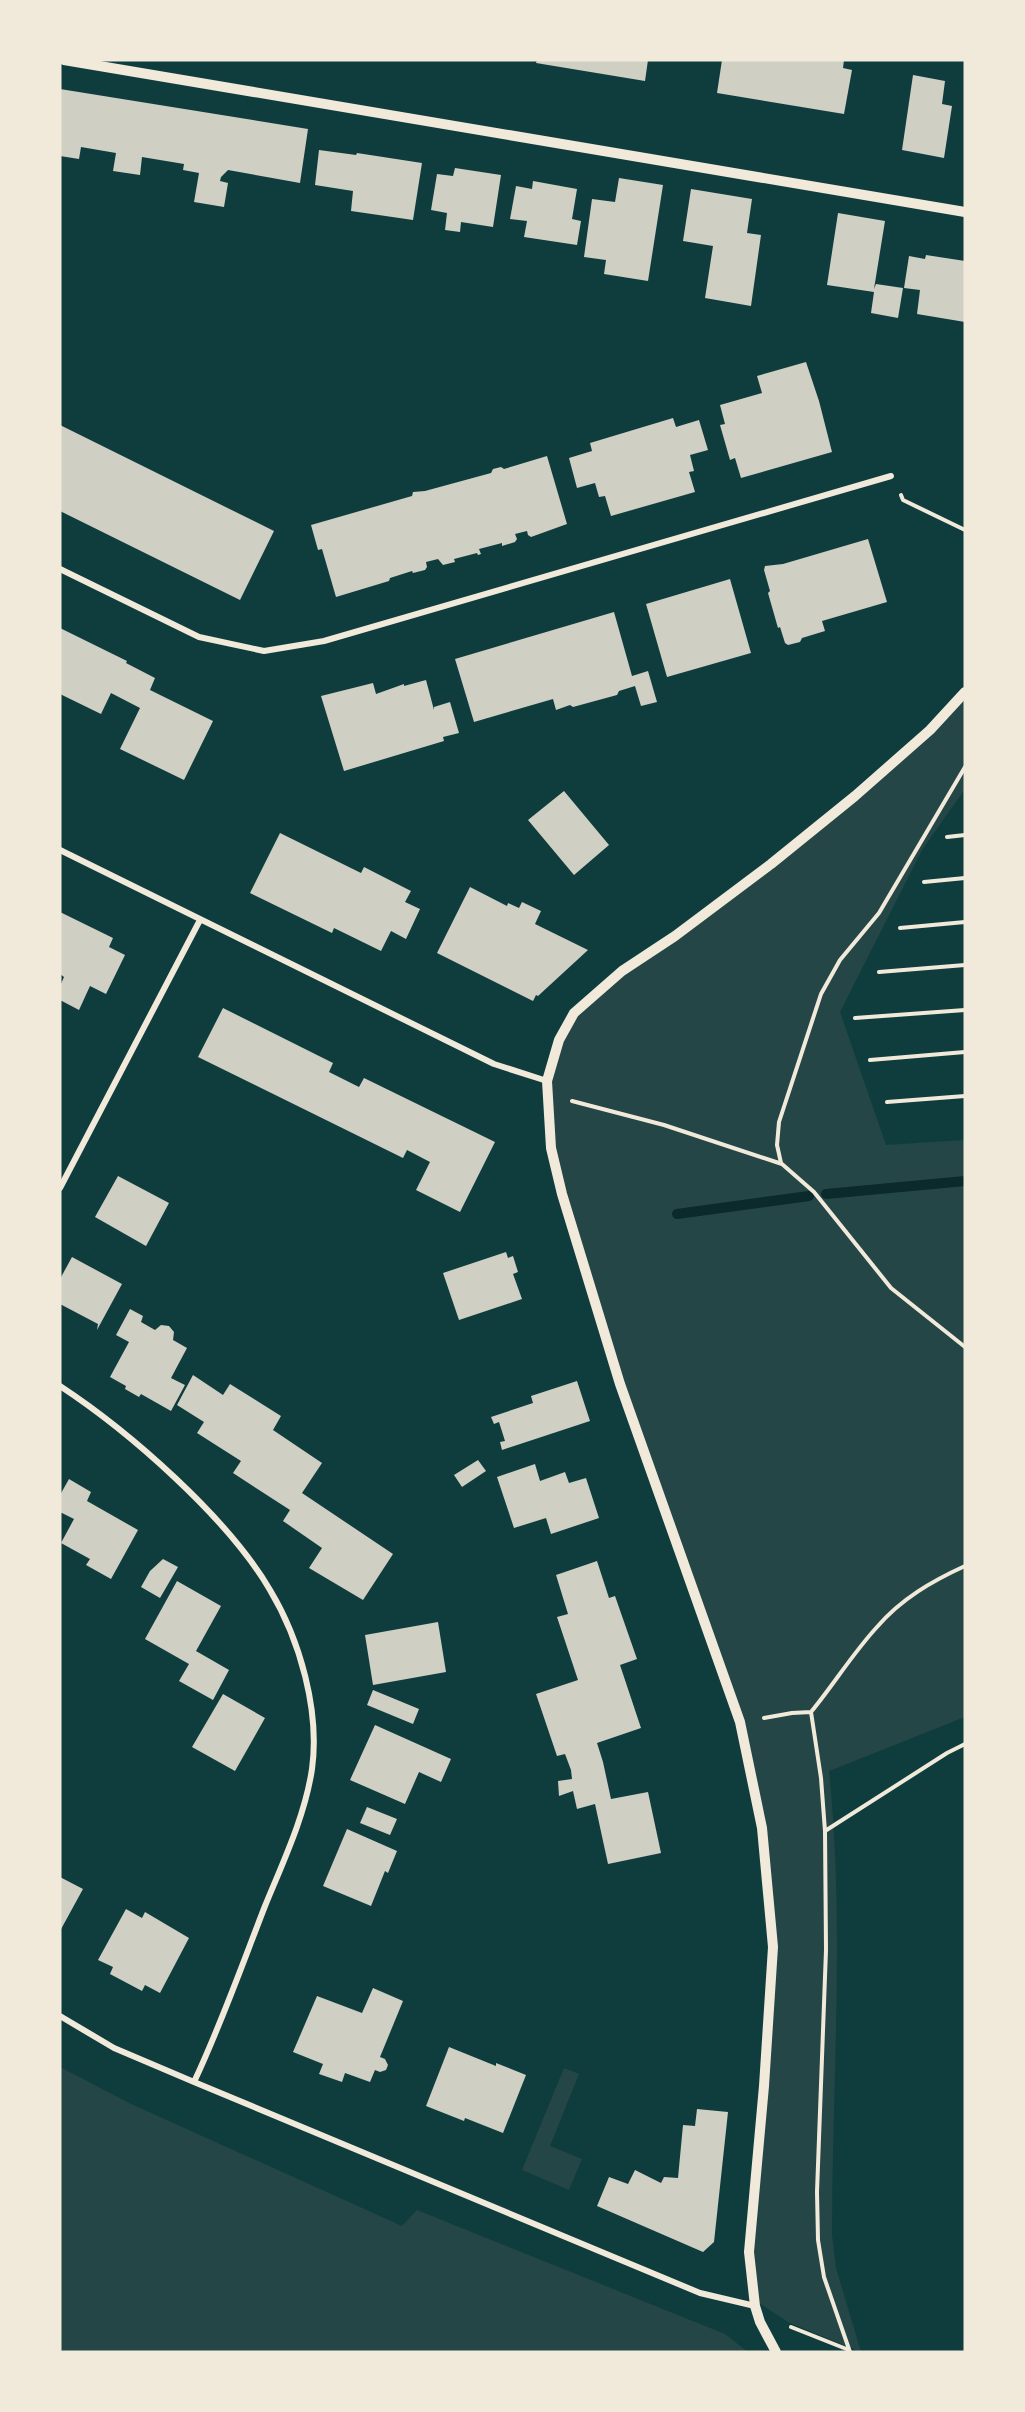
<svg xmlns="http://www.w3.org/2000/svg" width="1025" height="2412" font-family="Signika,sans-serif">
<rect width="100%" height="100%" fill="#0f3d3e"/>
<path fill="#244646" d="M965,696V789L922,850L840,1012L886,1145L965,1140V1717L829,1771C845,1926 832,2080 832,2235L836,2268L861,2352L790,2323L759,2303L754,2252L776,1947L743,1722L624,1383L565,1192L555,1148L550,1082L561,1042L577,1014L622,974L772,866Z
M60,2067L131,2104L402,2226L417,2210L725,2334L748,2352H60Z
M564,2068L579,2074L550,2146L582,2159L569,2190L522,2170Z"/>
<g fill="none" stroke-linecap="round" stroke-linejoin="round">
<path stroke="#0a2a2b" stroke-width="10" d="M826,1194L965,1181
M677,1214L809,1196"/>
</g>
<path fill="#cfcfc3" d="M537,60H648L645,81L536,63Z
M722,60H844L843,68L852,70L844,114L717,93Z
M913,75L945,81L942,104L952,106L944,158L902,150Z
M60,89L308,129L300,183L228,170L221,177L220,181L228,183L224,207L194,202L199,173L183,170L184,164L142,157L140,175L113,171L116,153L81,147L79,159L60,156Z
M319,150L356,155L357,153L422,163L413,220L351,211L353,191L315,185Z
M455,168L501,175L493,227L461,222L460,232L445,230L447,213L431,210L437,174L453,176Z
M619,178L663,185L648,281L604,274L606,260L584,257L592,199L615,202Z
M533,181L577,189L572,219L581,221L577,245L524,237L527,221L510,219L516,186L532,189Z
M691,189L752,199L747,233L761,235L751,306L705,298L713,246L683,241Z
M838,213L885,221L874,289L876,284L903,288L898,318L871,313L874,292L827,285Z
M926,255L965,261V322L917,314L920,290L904,288L909,256L925,259Z
M806,362L819,401L832,452L741,478L735,458L730,460L720,425L725,424L720,405L762,393L757,376Z
M673,418L676,427L699,420L708,450L690,455L694,471L689,472L695,492L611,516L605,496L599,497L595,483L577,488L569,458L592,451L590,443Z
M60,425L274,531L240,600L60,511Z
M547,456L567,524L531,537L528,535L527,531L515,534L517,539L515,542L502,546V543L479,549L481,554L478,555L477,553L454,559L455,562L443,565L438,559L426,562L427,567L425,570L413,573L412,571L390,578L389,581L336,597L322,549L318,550L311,525L412,496L413,492L425,491L491,473L493,469L501,467L504,469Z
M868,539L887,602L822,621L825,631L802,638L800,642L788,645L785,643L780,627L778,628L768,593L770,591L764,570L765,566L783,564Z
M730,579L751,653L667,677L646,604Z
M614,612L632,676L648,671L657,702L641,706L635,686L619,691L617,695L573,707L570,705L556,710L553,699L474,722L455,659Z
M60,628L127,661L126,663L155,678L150,690L213,721L184,780L120,749L140,708L111,693L101,714L60,694Z
M426,680L434,710V707L450,702L459,733L443,737L444,741L344,771L321,696L373,683L376,694L404,684V686Z
M564,791L609,845L574,875L528,820Z
M280,833L361,873L364,867L411,891L405,902L420,909L406,939L391,931L381,951L334,928L332,933L250,893Z
M470,887L507,906L508,903L519,908L522,902L541,911L535,924L588,950L538,996L536,995L533,1001L437,953Z
M60,912L113,938L109,947L125,955L106,994L90,986L79,1010L60,1000V986L64,977L60,974Z
M223,1008L333,1063L329,1072L359,1087L364,1078L495,1142L460,1212L416,1190L430,1162L407,1150L403,1158L198,1057Z
M118,1176L169,1203L146,1246L95,1217Z
M506,1252L508,1258L513,1256L518,1272L513,1274L522,1299L459,1320L443,1273Z
M72,1257L122,1284L97,1330L98,1324L60,1304V1279Z
M130,1309L143,1316L141,1322L155,1330L161,1325L169,1326L174,1332L173,1340L187,1348L171,1378L185,1385L171,1411L141,1394L139,1397L125,1389L126,1386L110,1377L129,1342L116,1335Z
M193,1375L223,1395L230,1384L281,1416L273,1430L322,1463L302,1493L393,1554L363,1600L309,1568L322,1548L283,1521L290,1510L233,1473L241,1461L197,1433L204,1422L177,1405Z
M577,1381L590,1421L502,1450L500,1442L505,1441L499,1422L494,1424L491,1417L533,1403L531,1396Z
M478,1460L486,1471L462,1487L454,1475Z
M535,1464L540,1481L565,1472L569,1483L586,1478L599,1518L551,1534L546,1518L514,1528L497,1477Z
M69,1479L91,1492L87,1501L138,1530L111,1579L86,1565L90,1559L61,1543L74,1519L60,1512V1495Z
M163,1559L178,1567L160,1598L141,1587L150,1571Z
M597,1561L609,1598L615,1596L637,1659L620,1665L641,1728L597,1743L603,1762L611,1799L648,1792L661,1853L608,1864L595,1804L577,1809L573,1791L559,1796L558,1781L572,1779L571,1770L565,1754L557,1756L536,1694L578,1680L557,1617L568,1614L556,1575Z
M177,1581L221,1606L196,1651L229,1670L213,1700L179,1681L189,1664L145,1639Z
M438,1622L446,1672L373,1685L365,1635Z
M373,1690L419,1709L413,1724L367,1705Z
M223,1694L265,1718L235,1771L192,1747Z
M375,1725L451,1759L441,1782L419,1772L405,1804L350,1780Z
M367,1807L397,1819L390,1835L360,1823Z
M347,1829L397,1851L388,1873L385,1871L371,1906L323,1886Z
M60,1877L83,1889L60,1931Z
M126,1909L142,1918L145,1912L189,1938L160,1993L145,1985L142,1991L110,1974L113,1967L98,1960Z
M373,1988L403,2001L380,2057L385,2059L388,2065L386,2070L380,2072L375,2070L370,2082L345,2073L342,2082L319,2074L323,2064L293,2052L317,1996L362,2013Z
M449,2047L496,2066V2063L526,2075L503,2133L465,2118L464,2121L426,2106Z
M697,2109L728,2112L714,2242L703,2252L597,2206L609,2177L628,2184L635,2170L661,2183L664,2177L678,2178L683,2125L695,2126Z"/>
<g fill="none" stroke-linecap="round" stroke-linejoin="round">
<path stroke="#f1e9da" stroke-width="4" d="M901,495L903,500L965,530
M947,837L965,835
M924,882L965,878
M900,928L965,922
M879,972L965,965
M855,1018L965,1010
M870,1060L965,1052
M572,1101L664,1125L782,1164L814,1192L891,1288L965,1347
M887,1102L965,1096
M781,1163L777,1145L779,1122L821,994L840,960L879,913L965,767
M764,1718L792,1713L811,1712
M825,1831L947,1753L965,1744
M791,2327L849,2350
M850,2352L824,2277L818,2240L817,2192L826,1950L825,1831L821,1778L811,1712C834,1684 853,1653 877,1627C901,1599 932,1581 965,1566"/>
<path stroke="#f1e9da" stroke-width="6" d="M60,569L199,637L264,651L324,641L891,476
M60,850L494,1064L547,1081
M60,1188L200,920
M60,1386C130,1432 228,1518 270,1590C300,1640 320,1711 312,1769C305,1816 283,1862 265,1906C242,1965 221,2025 194,2082
M60,2016L114,2048L194,2082L700,2293L755,2306"/>
<path stroke="#f1e9da" stroke-width="10" d="M64,60L965,212
M776,2352L760,2322L755,2306L749,2252L764,2086L773,1947L762,1828L740,1722L620,1384L562,1194L551,1148L547,1081L559,1040L574,1013L622,971L675,936L771,864L855,796L930,730L965,692"/>
</g>
<rect width="1025" height="2412" fill="none" stroke="#f1e9da" stroke-width="123"/>
</svg>
